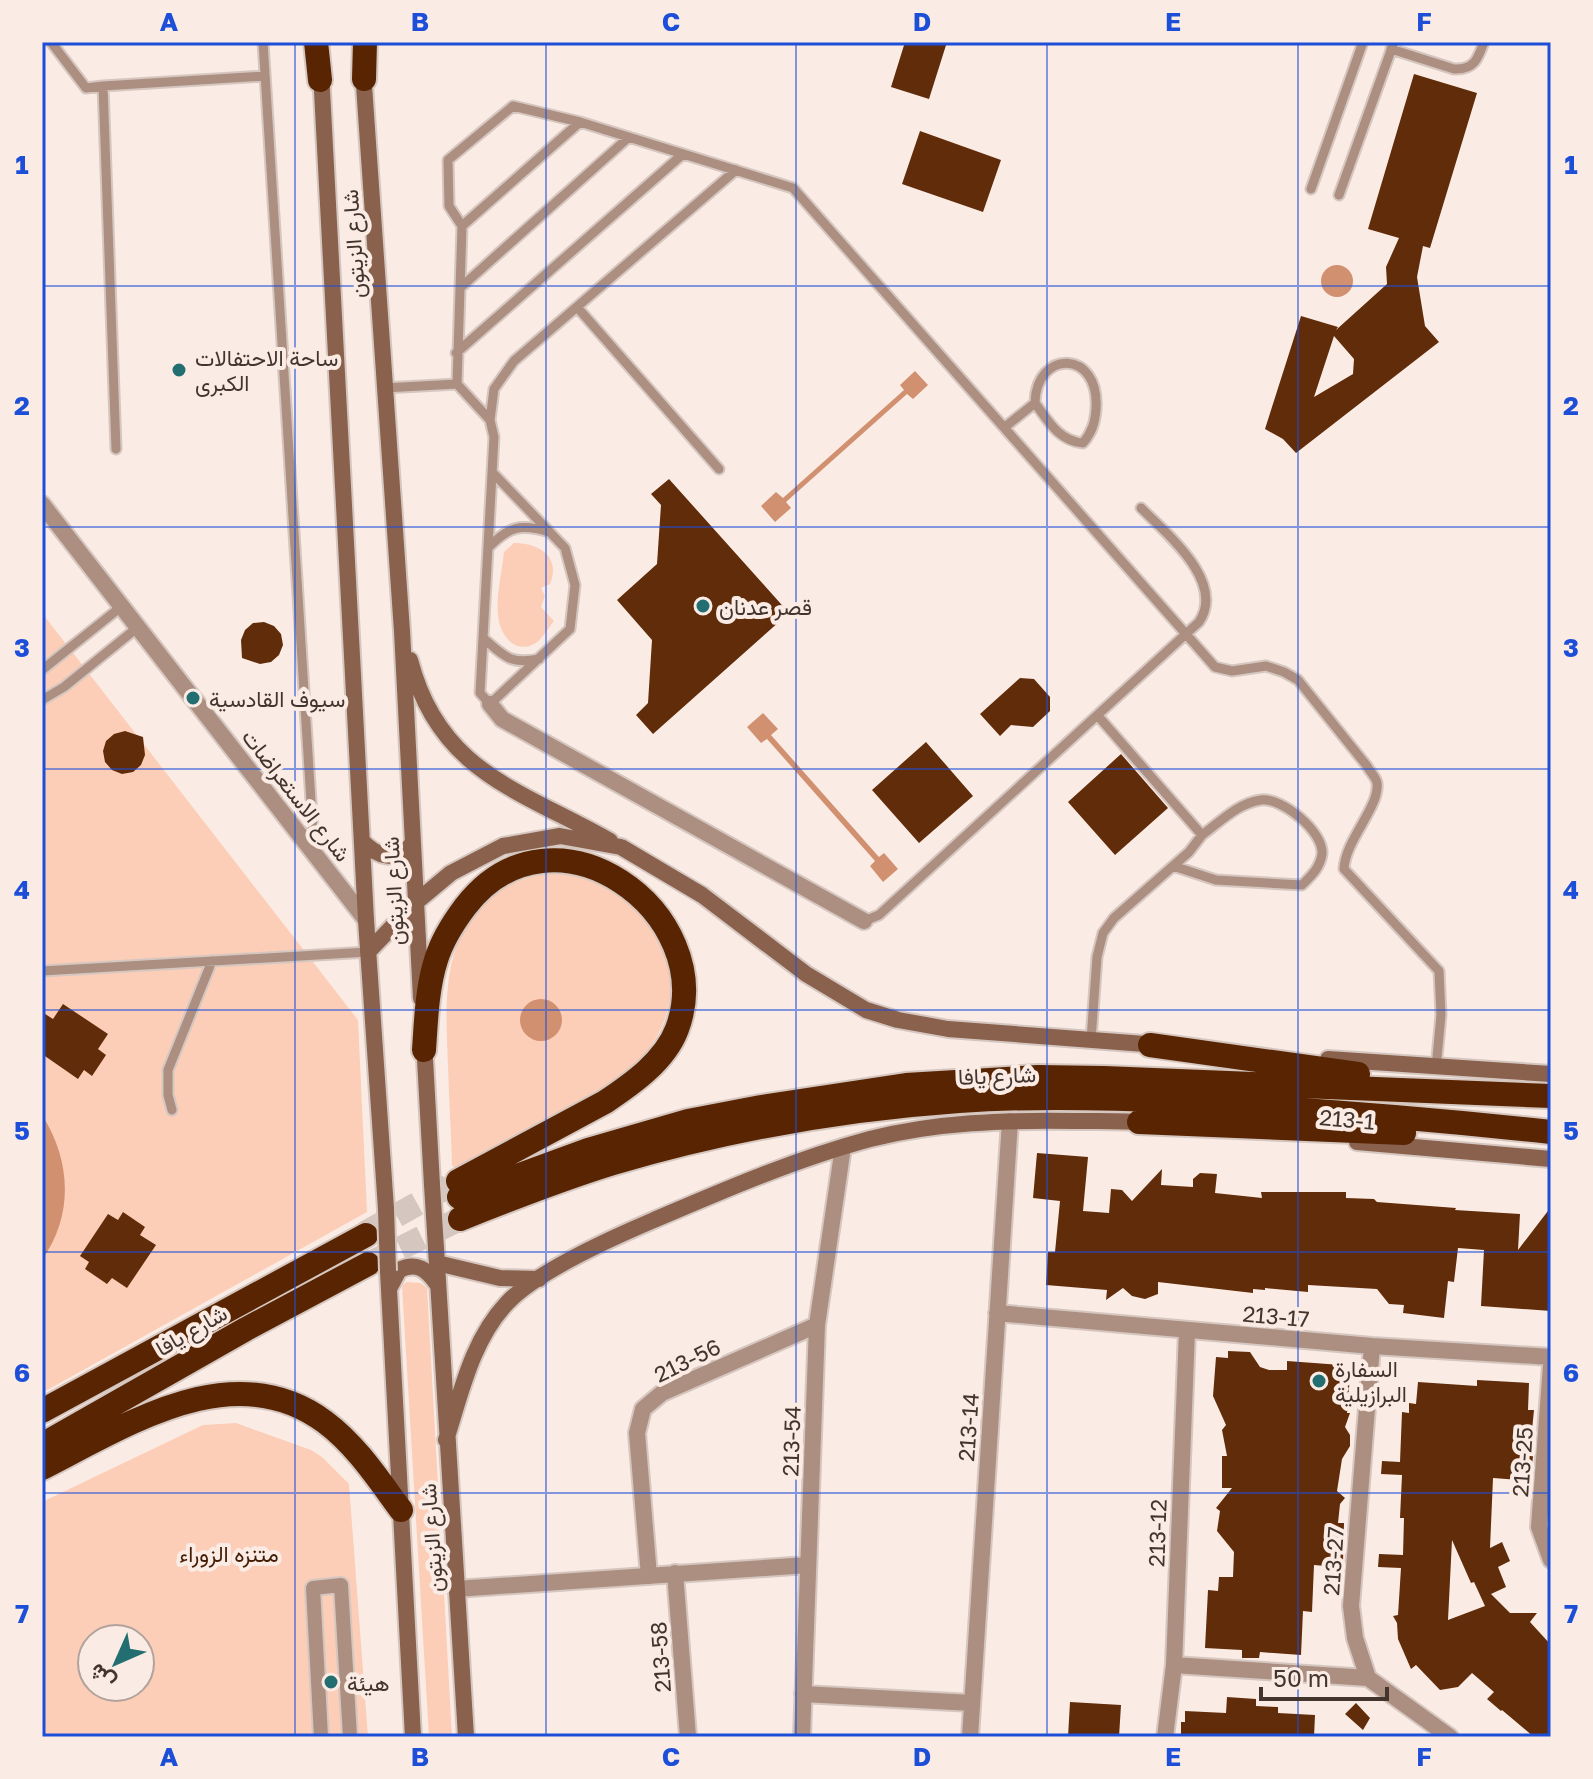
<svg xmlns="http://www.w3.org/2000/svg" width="1593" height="1779" font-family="'Golos Text',Vazirmatn,sans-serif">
<rect width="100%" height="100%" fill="#faece5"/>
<path fill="#fcceb7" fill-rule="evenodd" d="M514,543C540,543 561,557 550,584L541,588L545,596L541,607L554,621C548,628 542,640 534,644C513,655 499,632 498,615C496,595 502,572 504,552Z
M42,613L358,1020L367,1212L42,1393Z
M544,873C588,874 627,890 652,928C691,988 665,1046 612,1085C593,1100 569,1109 548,1121C518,1137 488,1153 457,1170L452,1165C451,1132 449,1099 448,1066C446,1011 440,945 484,902C501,886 522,879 544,873Z
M406,1282L421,1283L427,1288L452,1737H429L402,1286Z
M236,1423L311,1450L322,1457L349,1484L368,1737H42V1502L203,1425ZM92,1639H140V1687H92Z"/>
<path fill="#d19171" d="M1321 281a16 16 0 1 1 32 0a16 16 0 1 1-32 0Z
M915,371L928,385L913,399L907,394L786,502L791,508L775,522L761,506L776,492L783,498L904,390L900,385Z
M763,713L778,729L771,735L879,857L884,853L898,869L883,882L870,866L875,861L767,739L761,743L747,727Z
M520 1020a21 21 0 1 1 42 0a21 21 0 1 1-42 0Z
M42,1115C71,1160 74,1215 42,1260Z"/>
<path fill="#612c0a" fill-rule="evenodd" d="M905,42H947L929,99L891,87Z
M1414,74L1477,93L1430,248L1423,246L1417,277L1425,326L1439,342L1296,453L1283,439L1265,429L1301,316L1338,327L1336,330L1387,284L1386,267L1399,238L1368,229ZM1334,336L1354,359L1353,374L1314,397Z
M920,131L1001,160L983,212L902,184Z
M669,479L789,613L653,734L636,715L648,703L652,640L617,600L657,564L661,505L651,494Z
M264,622L274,626L281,634L283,645L279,655L271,662L260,664L242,658L241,640L245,630L253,623Z
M1020,678L1034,679L1050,697V711L1033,727L1011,725L1000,736L980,714Z
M125,731L143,737L145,755L141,765L133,772L122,774L112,770L105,762L103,751L106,741L114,734Z
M926,742L973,796L919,843L872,790Z
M1121,754L1168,808L1115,855L1068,802Z
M63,1004L108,1034L98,1049L106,1055L92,1076L84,1070L78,1079L42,1054V1012L53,1019Z
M1037,1153L1088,1157L1083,1211L1109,1213L1111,1189L1122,1190L1132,1201L1162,1169L1161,1185L1193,1187V1179L1200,1173L1217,1174L1215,1193L1262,1198L1261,1192H1346V1198L1374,1199L1377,1202L1456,1208L1455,1210L1520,1214L1518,1250L1551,1207V1311L1481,1306L1484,1250L1458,1248L1454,1282L1448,1281L1444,1318L1403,1313L1404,1305L1389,1304L1377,1289L1308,1285V1292L1265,1288V1290L1253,1289V1293L1158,1282V1294L1145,1299L1132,1296L1123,1288L1106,1300L1107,1290L1046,1285L1048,1252H1055L1060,1201L1033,1198Z
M123,1212L145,1227L140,1235L156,1245L127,1288L112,1278L107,1284L85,1269L89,1262L80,1256L108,1214L118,1220Z
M1228,1351L1250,1352L1260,1367L1269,1370H1287V1361L1341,1365L1350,1376L1347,1413H1350L1345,1427L1350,1435V1446L1342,1459L1337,1491L1345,1498L1340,1504L1338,1523H1344L1343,1563H1337V1567L1314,1565L1312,1612L1303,1611L1301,1655L1260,1652L1259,1658H1242V1650L1205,1648L1208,1590L1218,1591L1219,1577H1233L1234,1552L1217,1531L1220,1511L1216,1508L1232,1488H1222V1456H1227L1222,1430L1226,1425L1213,1396L1216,1357L1228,1358Z
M1477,1380L1529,1383L1528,1410H1534L1532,1430H1535L1531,1481L1493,1478L1490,1548L1502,1542L1510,1561L1498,1567L1506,1587L1491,1594L1510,1613H1537L1530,1622L1551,1645V1737H1534L1502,1710L1501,1711L1487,1699L1494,1692L1472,1673L1458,1687L1440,1690L1416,1665L1411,1669L1398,1639L1397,1623L1393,1616L1398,1615L1401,1568L1378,1567L1379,1554L1403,1555L1404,1518H1400L1402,1475L1381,1474L1382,1461L1400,1462L1402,1412L1409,1413V1403L1416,1404L1418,1382L1477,1386ZM1452,1540L1471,1583L1474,1582L1485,1606L1448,1620Z
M1227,1697L1256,1699V1706L1278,1707V1713L1315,1715L1314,1737H1181V1722H1185V1711L1226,1713Z
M1070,1702L1121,1705L1119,1737H1068Z
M1356,1703L1370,1718L1363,1730L1345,1714Z"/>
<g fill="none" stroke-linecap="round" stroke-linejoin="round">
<path stroke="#d5c7c0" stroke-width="24" stroke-dasharray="24 12" stroke-linecap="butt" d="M365,1233L458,1181
M368,1264L460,1219"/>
<g stroke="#d5c7c0" stroke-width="13">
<path id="service" d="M51,42L86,88L103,86
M263,42L314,849
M1391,49L1454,69C1474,70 1478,59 1484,42
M1311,189L1363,42
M1339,195L1394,42
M462,226L449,206L448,160L513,106L580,122L793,188L1215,667L1232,671L1266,666L1284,672L1298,680L1367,766C1370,772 1376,777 1377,783C1380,807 1345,840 1344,869L1439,971L1441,1015L1436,1068
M460,288L629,137
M577,307L719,469
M456,353L683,154
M384,388L457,384
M490,420L494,389L514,361L736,170
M1005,427L1035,403C1036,349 1100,349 1096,409C1095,423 1092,432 1083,443C1059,441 1048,421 1035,403
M116,449L103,86L265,76
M492,472L565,548L575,585L570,629L490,704L480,693L494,437L490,420L457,384L462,226L580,122
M488,548C508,527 520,523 549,532
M483,638C504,656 510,665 539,659
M42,670L122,606
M42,700L64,687L138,627
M1173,866L1216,880L1302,885C1311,876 1320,868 1322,854C1324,832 1282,797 1261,800C1238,803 1220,822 1202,835
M864,921L879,915L1199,622C1226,582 1167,534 1141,508
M42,971L368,952
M1091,1040L1097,957L1103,933L1114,918L1189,852L1202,835L1098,716
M172,1110L168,1095V1070L212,961"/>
</g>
<g stroke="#d5c7c0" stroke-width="18">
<path id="pedestrian" d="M321,1737L313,1588L341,1585L350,1737"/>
</g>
<g stroke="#d5c7c0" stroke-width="20">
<path id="minor" d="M42,504L192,697
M193,698L366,920
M490,704L502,719L864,921
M997,1313L1372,1346L1551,1357
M1372,1346L1351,1606L1355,1638L1368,1678L1450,1737
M1551,1365L1539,1527L1551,1560
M675,1573L688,1737
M649,1576L637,1433L643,1409L662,1393L817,1325
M456,1589L808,1565
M1174,1665L1368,1678
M803,1694L972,1703
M802,1737L817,1325L843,1147
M970,1737L1010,1121
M1165,1737L1174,1665L1187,1331"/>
</g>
<g stroke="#d5c7c0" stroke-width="20">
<path id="secondary" d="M363,71L402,631L421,998
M321,72L366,920L386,1209
M410,660C439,772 520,790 610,841
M362,841C377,857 397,863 412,844
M368,952L415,903L451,873L503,846L560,836L621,847L702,895L806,974L866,1010L898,1020L948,1029L1158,1045
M424,1041L432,1185
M1328,1059L1551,1074
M1357,1142L1551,1159
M436,1248L466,1737
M437,1263L500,1278L539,1279
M388,1271L413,1737
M390,1287L399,1270C417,1261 427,1270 437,1284
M446,1440C461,1393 472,1340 507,1303C536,1272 614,1237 654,1220C724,1190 796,1159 870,1139C937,1122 1005,1120 1074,1121C1098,1121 1123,1120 1147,1123"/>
</g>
<g stroke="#d5c7c0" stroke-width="28">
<path id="motorway" d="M316,42L320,80
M364,79L365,42
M1150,1045L1358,1074
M424,1050C426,1021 427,988 436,960C442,940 453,923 465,907C554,791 720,914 677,1029C665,1061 632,1084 605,1102L458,1181
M1139,1122L1404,1133
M459,1197L588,1150L688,1121L761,1107L906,1085L1038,1077L1104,1078L1551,1096
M460,1219C510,1199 561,1179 613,1163C725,1130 843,1109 959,1101C1063,1094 1169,1100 1273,1108C1366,1114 1459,1122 1551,1132
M42,1411L366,1235
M42,1445L246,1329L368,1264
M42,1468C127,1425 234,1354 325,1422C356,1445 378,1479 401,1510"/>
</g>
<use href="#service" stroke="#ac8f81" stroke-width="9"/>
<use href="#pedestrian" stroke="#ac8f81" stroke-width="14"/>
<use href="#minor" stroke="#ac8f81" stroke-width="16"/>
<use href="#secondary" stroke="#89614d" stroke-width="16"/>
<use href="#motorway" stroke="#592401" stroke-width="24"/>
<g stroke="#d5c7c0" stroke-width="20" stroke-linecap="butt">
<path id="secondary-bridge" d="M432,1185L436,1248
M386,1209L388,1271"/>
</g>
<use href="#secondary-bridge" stroke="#89614d" stroke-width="16"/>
</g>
<path fill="none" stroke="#1d4ed8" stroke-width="2" stroke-opacity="0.55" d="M295,42V1737M546,42V1737M796,42V1737M1047,42V1737M1298,42V1737M42,286H1551M42,527H1551M42,769H1551M42,1010H1551M42,1252H1551M42,1493H1551"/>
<g fill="#236e71" stroke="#faece5" stroke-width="3">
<circle cx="179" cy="370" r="8"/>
<circle cx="703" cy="606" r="8"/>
<circle cx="193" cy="698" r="8"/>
<circle cx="1319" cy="1381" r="8"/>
<circle cx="331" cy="1682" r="8"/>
</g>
<g text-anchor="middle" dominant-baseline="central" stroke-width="8" stroke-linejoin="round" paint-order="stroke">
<g font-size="22" fill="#43352e" stroke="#faece5">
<text transform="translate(353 244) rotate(-94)">شارع الزيتون</text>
<text transform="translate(297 795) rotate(52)">شارع الاستعراضات</text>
<text transform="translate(393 891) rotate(-93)">شارع الزيتون</text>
<text transform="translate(997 1075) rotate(-2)">شارع يافا</text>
<text transform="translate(1347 1119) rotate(5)">213-1</text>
<text transform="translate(1276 1316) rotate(5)">213-17</text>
<text transform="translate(191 1330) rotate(-30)">شارع يافا</text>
<text transform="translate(687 1360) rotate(-26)">213-56</text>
<text transform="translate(968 1427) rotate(-86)">213-14</text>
<text transform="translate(791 1441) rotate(-88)">213-54</text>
<text transform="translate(1522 1462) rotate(-86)">213-25</text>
<text transform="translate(1157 1533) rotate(-88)">213-12</text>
<text transform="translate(431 1538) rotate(-94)">شارع الزيتون</text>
<text transform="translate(1333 1561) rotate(-86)">213-27</text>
<text transform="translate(660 1657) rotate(-94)">213-58</text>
</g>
<g font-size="22" fill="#43352e" stroke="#faece5" text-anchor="start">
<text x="195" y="357">ساحة الاحتفالات<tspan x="195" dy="25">الكبرى</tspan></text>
<text x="719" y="606">قصر عدنان</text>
<text x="209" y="698">سيوف القادسية</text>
<text x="1335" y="1368">السفارة<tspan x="1335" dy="25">البرازيلية</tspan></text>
<text x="347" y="1682">هيئة</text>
</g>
<g font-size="22" fill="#451d04" stroke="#faece5">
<text x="229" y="1553">متنزه الزوراء</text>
</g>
</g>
<rect width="1593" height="1779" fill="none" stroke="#faece5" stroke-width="88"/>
<g transform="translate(116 1663) rotate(225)"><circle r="38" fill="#faece5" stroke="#b1a39c" stroke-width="2"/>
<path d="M0-6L14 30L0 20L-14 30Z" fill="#236e71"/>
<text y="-12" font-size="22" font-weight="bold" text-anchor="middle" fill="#43352e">ش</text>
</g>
<path d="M1261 1687v12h126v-12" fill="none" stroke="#43352e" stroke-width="4"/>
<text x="1273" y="1687" font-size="24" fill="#43352e" stroke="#faece5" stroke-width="6" paint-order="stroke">50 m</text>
<rect x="44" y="44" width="1505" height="1691" fill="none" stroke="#1d4ed8" stroke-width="3"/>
<g font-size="26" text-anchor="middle" font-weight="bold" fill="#1d4ed8">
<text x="169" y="31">A</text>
<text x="420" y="31">B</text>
<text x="671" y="31">C</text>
<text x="922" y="31">D</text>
<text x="1173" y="31">E</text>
<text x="1424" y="31">F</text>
<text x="22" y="174">1</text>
<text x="1571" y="174">1</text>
<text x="22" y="415">2</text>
<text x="1571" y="415">2</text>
<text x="22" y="657">3</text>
<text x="1571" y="657">3</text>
<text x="22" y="899">4</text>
<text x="1571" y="899">4</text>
<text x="22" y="1140">5</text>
<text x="1571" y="1140">5</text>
<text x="22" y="1382">6</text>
<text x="1571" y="1382">6</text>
<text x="22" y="1623">7</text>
<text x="1571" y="1623">7</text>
<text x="169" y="1766">A</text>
<text x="420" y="1766">B</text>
<text x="671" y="1766">C</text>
<text x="922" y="1766">D</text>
<text x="1173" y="1766">E</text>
<text x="1424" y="1766">F</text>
</g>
</svg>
